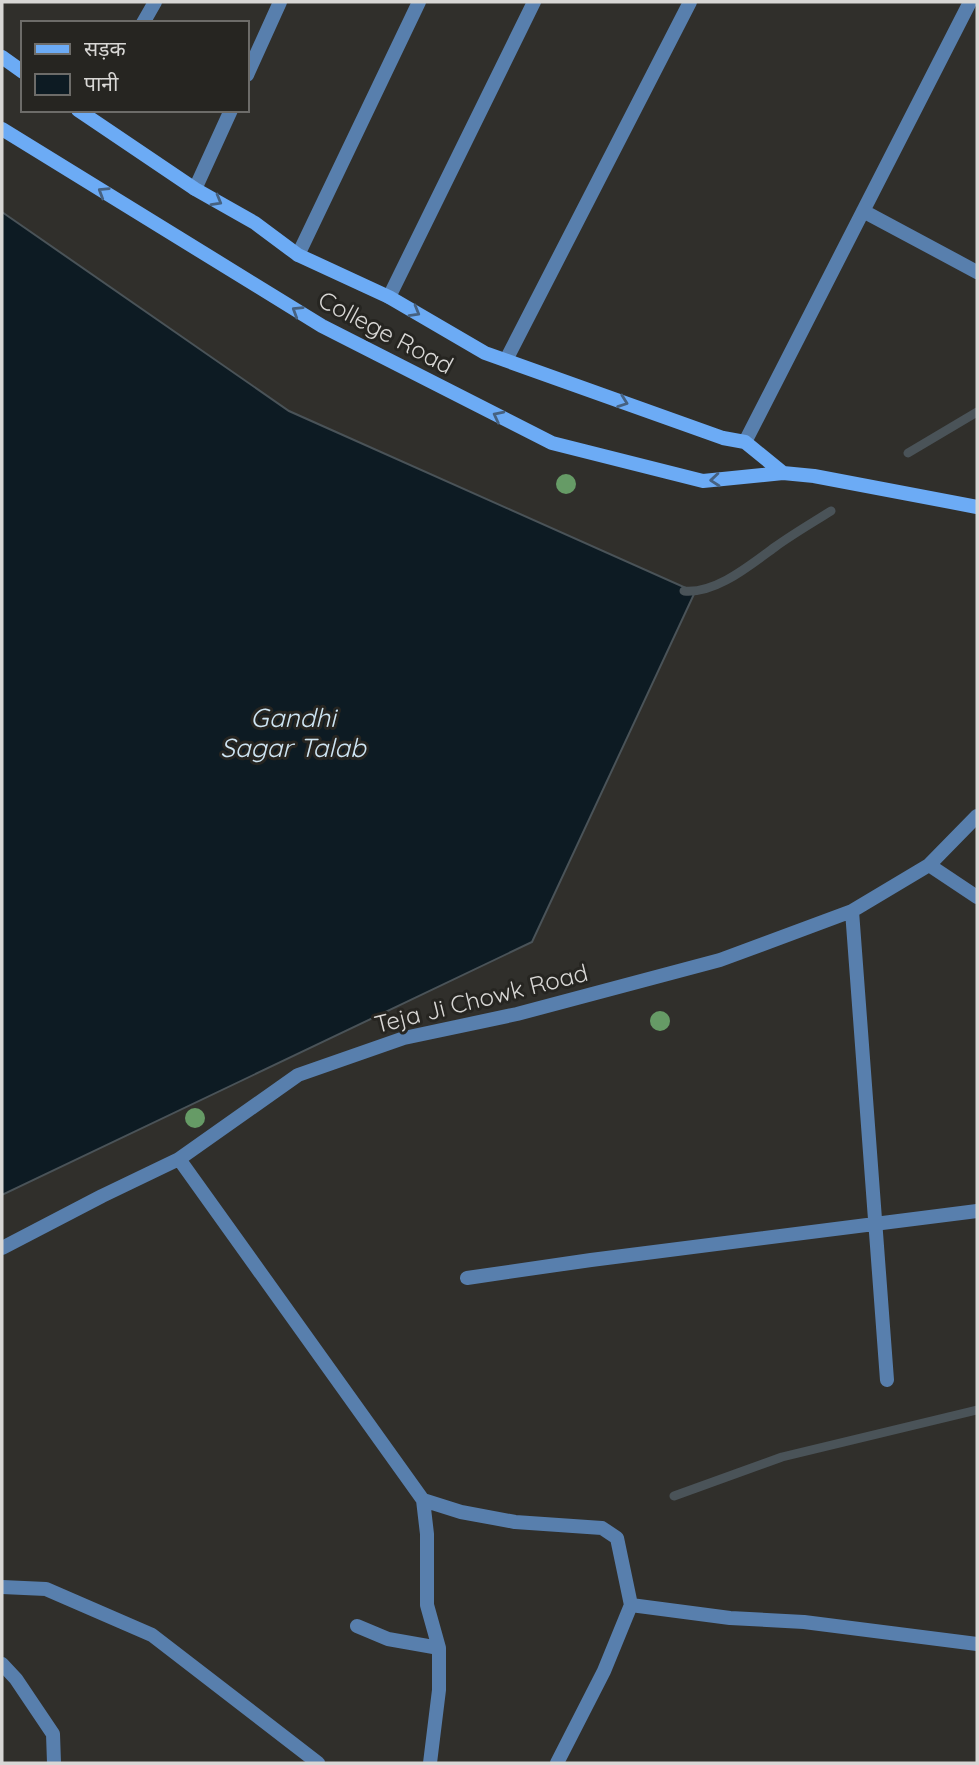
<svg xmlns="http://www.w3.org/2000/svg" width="979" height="1765" font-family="Quicksand,'Noto Sans Devanagari',sans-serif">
<rect width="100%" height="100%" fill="#302f2b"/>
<path fill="#0d1b23" stroke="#4a5358" stroke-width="2" d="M2,212L289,411L695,592L532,942L2,1195Z"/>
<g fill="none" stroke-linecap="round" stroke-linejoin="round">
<path stroke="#4a5358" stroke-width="9" d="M908,453L977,412
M684,591C716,594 750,565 775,547C793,534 812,523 831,511
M674,1496L782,1457L977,1410"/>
<path stroke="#587fad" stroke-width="14" d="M143,23L155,2
M247,75L280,2
M195,189L231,110
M863,211L977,272
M298,255L419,2
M389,297L534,2
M506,360L690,2
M745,442L970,2
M929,865L977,897
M852,911L887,1380
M179,1159L423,1500
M2,1248L102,1196L179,1159L298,1075L404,1038L517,1014L720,960L852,911L929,865L977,816
M467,1278L591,1260L977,1211
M2,1587L46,1589L152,1635L318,1763
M631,1605L730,1618L804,1622L977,1644
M357,1626L388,1639L439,1648L427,1605V1534L423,1500L461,1512L515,1522L602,1528L617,1538L631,1605L604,1671L557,1763
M2,1664L16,1679L53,1734L54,1763
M430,1763L439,1690V1648"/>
<path stroke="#6cabf5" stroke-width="14" d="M2,57L23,72
M78,110L195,189L255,223L298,255L389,297L485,353L723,438L745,442L783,473
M2,129L322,326L552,443L703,481L783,473L814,476L977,507"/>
</g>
<g fill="#669b66">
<circle cx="566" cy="484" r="10"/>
<circle cx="660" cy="1021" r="10"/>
<circle cx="195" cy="1118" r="10"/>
</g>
<defs><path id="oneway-chevron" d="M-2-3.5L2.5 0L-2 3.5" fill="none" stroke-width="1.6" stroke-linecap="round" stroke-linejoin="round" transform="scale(1.75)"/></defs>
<g stroke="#466180">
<use href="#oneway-chevron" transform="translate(103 192) rotate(-148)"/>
<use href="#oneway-chevron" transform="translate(217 201) rotate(30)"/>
<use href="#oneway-chevron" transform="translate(297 311) rotate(-148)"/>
<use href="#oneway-chevron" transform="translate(415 312) rotate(30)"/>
<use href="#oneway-chevron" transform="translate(623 402) rotate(20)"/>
<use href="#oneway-chevron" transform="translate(498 416) rotate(-153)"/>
<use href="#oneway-chevron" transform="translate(715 480) rotate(175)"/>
</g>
<g text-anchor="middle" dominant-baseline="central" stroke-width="6" stroke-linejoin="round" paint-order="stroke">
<g font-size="24" fill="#d8d7d5" stroke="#262521">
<text transform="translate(386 332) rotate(28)">College Road</text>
<text transform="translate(481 998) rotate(-14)">Teja Ji Chowk Road</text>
</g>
<g font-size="26" font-style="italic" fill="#cee5f3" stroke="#262521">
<text x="293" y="717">Gandhi<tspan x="293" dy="30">Sagar Talab</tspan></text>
</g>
</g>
<rect width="979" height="1765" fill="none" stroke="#d8d7d5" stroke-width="7"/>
<rect x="21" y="21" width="228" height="91" fill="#262521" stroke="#6d6c69" stroke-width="2"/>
<rect x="35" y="44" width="35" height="10" fill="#6cabf5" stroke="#6d6c69" stroke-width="2"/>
<text x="84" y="56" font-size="21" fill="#d8d7d5">सड़क</text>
<rect x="35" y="74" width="35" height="21" fill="#0d1b23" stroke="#6d6c69" stroke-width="2"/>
<text x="84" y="91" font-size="21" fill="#d8d7d5">पानी</text>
</svg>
